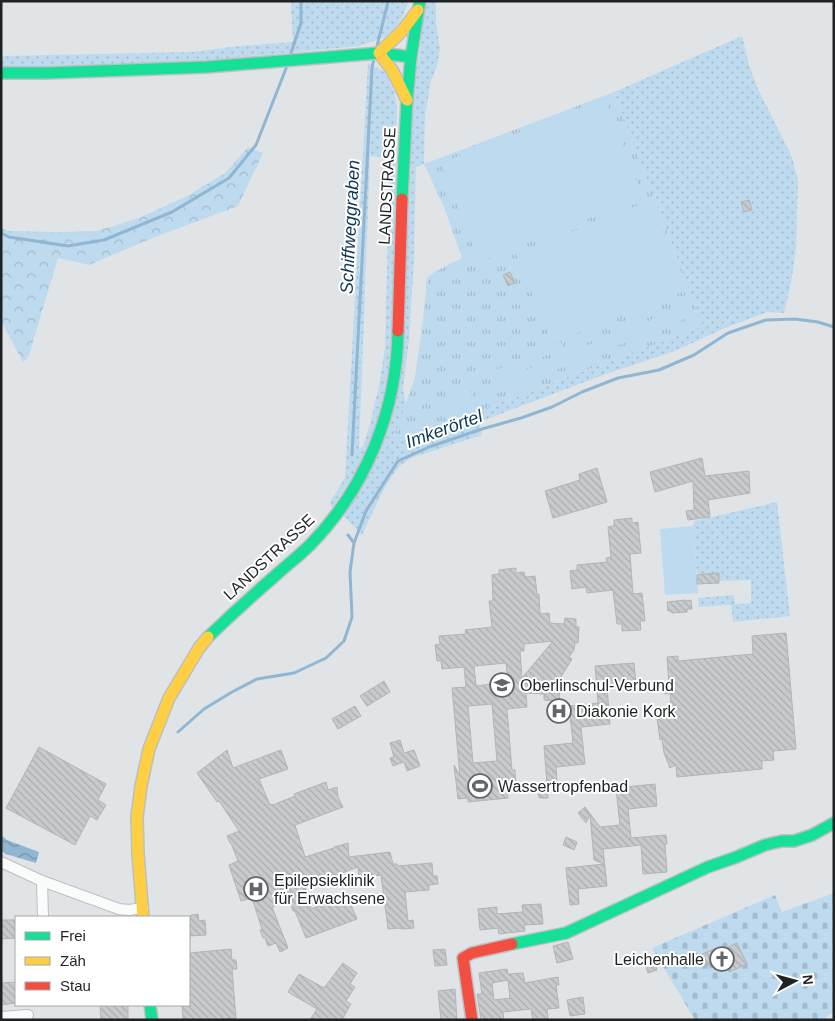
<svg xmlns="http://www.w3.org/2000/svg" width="835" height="1021" font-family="Arial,sans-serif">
<defs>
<pattern id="grass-dots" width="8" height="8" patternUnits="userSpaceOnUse" patternTransform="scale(1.25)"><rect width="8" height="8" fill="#bedaee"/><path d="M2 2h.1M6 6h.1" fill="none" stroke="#a3bbcc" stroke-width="1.8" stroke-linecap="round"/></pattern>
<pattern id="forest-crowns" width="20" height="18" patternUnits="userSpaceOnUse" patternTransform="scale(1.25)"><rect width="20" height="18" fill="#bedaee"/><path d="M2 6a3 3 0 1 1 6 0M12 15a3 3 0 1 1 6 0" fill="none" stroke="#a3bbcc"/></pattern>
<pattern id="cemetery-stones" width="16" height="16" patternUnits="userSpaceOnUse" patternTransform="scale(1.25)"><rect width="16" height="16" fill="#bedaee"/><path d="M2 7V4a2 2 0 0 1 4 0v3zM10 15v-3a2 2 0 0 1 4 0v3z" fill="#a3bbcc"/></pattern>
<pattern id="park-tufts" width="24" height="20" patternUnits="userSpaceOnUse" patternTransform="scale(1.25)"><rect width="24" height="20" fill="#bedaee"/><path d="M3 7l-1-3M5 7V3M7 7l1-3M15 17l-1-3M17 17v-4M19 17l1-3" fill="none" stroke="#a3bbcc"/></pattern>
<pattern id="water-waves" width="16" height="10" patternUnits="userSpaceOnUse" patternTransform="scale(1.25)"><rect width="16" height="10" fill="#90b6d2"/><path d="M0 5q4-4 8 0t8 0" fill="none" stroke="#7594aa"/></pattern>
<pattern id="building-back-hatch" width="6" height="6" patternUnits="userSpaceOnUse" patternTransform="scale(1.25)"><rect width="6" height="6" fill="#c8cbcd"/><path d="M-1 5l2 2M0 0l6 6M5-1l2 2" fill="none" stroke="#abaeb0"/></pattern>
</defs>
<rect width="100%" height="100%" fill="#e0e4e7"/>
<path fill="url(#grass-dots)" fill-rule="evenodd" d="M292,1H409L402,18L394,30L385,37L360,46L213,60L1,68V56L193,52L239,46L293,42L291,6Z
M426,1H436V24L440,49L437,66L431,81L425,116L424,164L416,167L414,259L409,340L403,389L406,406L395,435L399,441L703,326L614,92L742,36L749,65L757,87L792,157L798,181L796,249L791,283L784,313L767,312L725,328L675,351L603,375L479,422L482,435L411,458L398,467L382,492L362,535L342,514L362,483L403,337L414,94Z
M368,63L385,72L395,94L397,107L392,347L379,419L358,467L332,508L330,502L345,478ZM370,156L390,158L385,348L379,386L370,424L363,446L359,449Z
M777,502L790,616L733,622L731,605L699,607L698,598L734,595L735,604L751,603V580L719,581L718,573L697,575L693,526L695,521Z"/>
<path fill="url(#forest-crowns)" d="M248,147L263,153L238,206L155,237L89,265L58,258L28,358L23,362L1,321V228L8,231L58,232L97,231L139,218L189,195L225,173Z"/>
<path fill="url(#cemetery-stones)" d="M834,893V1011L823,1020H695L652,948L775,895L782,912Z"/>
<path fill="url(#park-tufts)" d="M614,92L703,326L399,441L395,435L415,377L423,320L427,278L436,271L462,258L444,207L424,164Z"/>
<path fill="#bedaee" d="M605,99L643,197L479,262L441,163Z
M651,200L687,290L552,343L516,254Z
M683,307L687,318L492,395L488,385Z
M561,342L564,351L551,356L550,354L487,379L485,374L548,350L547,347Z
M450,385C459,385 468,387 473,394L452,417L450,415L452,410Z
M693,526L698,593L665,595L660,529Z"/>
<path fill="url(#water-waves)" d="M1,835L7,840L39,852L36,863L6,854L1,851Z"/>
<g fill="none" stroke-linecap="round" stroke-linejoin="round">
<path stroke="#90b6d2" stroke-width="3" d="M377,46L387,6L388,1
M291,53L301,23V1
M1,233L9,237L68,246L104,240L172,212L229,178L256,145L287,66
M352,455L372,67L374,59
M348,535L354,543
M178,732L204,709L232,692L257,679L294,673L326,658L344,641L352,617L350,572L354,543L366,511L398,461L429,447L482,429L521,418L552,407L582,392L618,378L659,370L694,355L728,333L766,320L795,319L818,322L834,327"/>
</g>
<path fill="url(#building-back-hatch)" stroke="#b2b5b7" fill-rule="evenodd" d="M749,200L752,210L744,212L741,202Z
M510,272L515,283L508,286L503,275Z
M702,458L705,476L749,471L750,493L708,500L710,517L688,520L686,511L694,510L693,481L655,492L650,472Z
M597,468L607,502L553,518L545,491L580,480L579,474Z
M632,518V523L638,522L641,553L630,554L633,594L642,593L645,621H640L641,630L622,631V624H617L613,590L587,593L586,587L572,589L570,571L577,570V565L607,562L606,558L611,557L608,527L614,526V520Z
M516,568V573L524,572L525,577L535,576L537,594H539L540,614L549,613L550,623L564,624L565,618L576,619V627H579L578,643H575L574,650L569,657L572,659L561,677L559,701L544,700V694L526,693L527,707L507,709L512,770H515L516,785L507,786L508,798L468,802V798L458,799L454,765L460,776L452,688L466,687L464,667L442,669L441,661H437L435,645L440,644L439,636L466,634L465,630L492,627L489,601H493L492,575L499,574V570ZM553,641L522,678L520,651H524V644ZM506,663L508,682L476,686L474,666ZM492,704L497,761L473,763L468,706Z
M719,573V583L697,584V575Z
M686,600V601L691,600L692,609H687V612L672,613L671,611H668L667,602Z
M786,633L796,749L773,751L774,760L762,761V769L677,777L676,765L670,768L664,753L662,739L660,740L657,718L672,717L670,693L665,694L664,685L669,684L667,657L678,656V661L753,654L752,636Z
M634,663L636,684L607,687L610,724L581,727L585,764L556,767L557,783L547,784L544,746L573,743L569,706L598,703L595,666Z
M384,681L390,692L367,706L360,696Z
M355,706L361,716L338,729L332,719Z
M400,740L404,753L414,750L420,766L407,771L404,762L393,766L390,758L394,757L390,743Z
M39,747L106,784L98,800L106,805L97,820L90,816L75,845L6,808Z
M227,750L233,768L281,750L288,769L259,779L270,805L272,804L273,805L295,796L294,794L326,782L328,790L337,787L338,797L343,807L295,825L305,857L334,848V847L348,843L349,857L390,852L393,864H397V866L432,863L433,876H437L438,884L429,885V890L405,892L408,921L413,920L414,928L401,929V928L388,929L381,875L365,877L364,875L359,876L358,867L305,887L311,909L350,894L351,905L357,919L306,938L295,911H293L290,900L272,907L288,948L280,952L276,943L268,946L265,938H263L260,930L262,929L252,898L241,901L229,865L238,861L231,843H230L227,836L239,831L219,801L217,802L197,773Z
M655,784L657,806L628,809L631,838L666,835L667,844H665L667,872L643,874L641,845L603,849L607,886L578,889L579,904L570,905L566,868L604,864L594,860L590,815L586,823L578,813L585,807L600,827L620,825L616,788Z
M547,785L548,798H539L538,786Z
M566,837L577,842L574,850L563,845Z
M541,904L543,924L524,925L525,931L499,934L498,928L480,930L478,909L497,907V914L523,912L522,905Z
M198,914L199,921L205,920L206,935L189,936V917H191V915Z
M1,920H16V938L1,939Z
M568,942L573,959L557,963L553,946Z
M737,943L747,964L729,972L724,962L710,968L707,963L702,965L698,956L714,949L715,953Z
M231,949L232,960H236L237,969H232L236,1018L211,1020H183L182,1005H189V953Z
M445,949L447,965L435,966L433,950Z
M652,955L657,970L648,973L643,958Z
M343,963L357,973L350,984L355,987L346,1001L351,1004L342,1020H310L317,1009L288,992L299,974L324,988Z
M507,969L508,974L523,973L525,983L558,977L559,985H556L559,1008L547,1009L548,1019L533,1020L531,1009L503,1012L504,1020H481L477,994H482L479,973ZM508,980L510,998L494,1000L492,983Z
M16,982V1003L1,1005V983Z
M455,989L457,1020H441L438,991Z
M583,997L585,1014L570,1016L567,1000Z
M100,1005H128V1020H101Z"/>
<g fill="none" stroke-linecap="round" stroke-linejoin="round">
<g stroke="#bdc0c2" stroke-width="12">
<path id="street" d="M1,862L42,881L119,909L129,910L143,908
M42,881L43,917
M1,1017L28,1015"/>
</g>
<g stroke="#bdc0c2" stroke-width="14">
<path id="fast" d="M1,73H47L207,67L379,53L411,57
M402,199L407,100L411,57L420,1
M208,637C230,616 253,595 276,575C287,565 300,555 310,545C366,488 397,410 398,331
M512,944L566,933L708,867L734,858L765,845L782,841H794L812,835L834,823
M150,1005L152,1020"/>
</g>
<g stroke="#bdc0c2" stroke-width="14">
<path id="slow" d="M379,53L403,30L418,10
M379,53L392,70L407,100
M143,917L138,854L137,817L141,786L149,749L169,698L199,648L208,637"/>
</g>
<g stroke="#bdc0c2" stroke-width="14">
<path id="jam" d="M398,331L402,199
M472,1020L463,958L472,953L512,944"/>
</g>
<use href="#street" stroke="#fafbfb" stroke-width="10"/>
<use href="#fast" stroke="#16e098" stroke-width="11"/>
<use href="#slow" stroke="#ffcf43" stroke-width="11"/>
<use href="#jam" stroke="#f24e42" stroke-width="11"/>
</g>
<defs>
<g id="school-ring" transform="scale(1.25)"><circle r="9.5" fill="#fff" stroke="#636668" stroke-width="1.5"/><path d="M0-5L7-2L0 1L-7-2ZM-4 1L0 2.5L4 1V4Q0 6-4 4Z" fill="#636668"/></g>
<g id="hospital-ring" transform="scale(1.25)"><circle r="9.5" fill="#fff" stroke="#636668" stroke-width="1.5"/><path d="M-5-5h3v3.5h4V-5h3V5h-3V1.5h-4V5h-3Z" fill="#636668"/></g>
<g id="stadium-ring" transform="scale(1.25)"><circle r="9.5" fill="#fff" stroke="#636668" stroke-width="1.5"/><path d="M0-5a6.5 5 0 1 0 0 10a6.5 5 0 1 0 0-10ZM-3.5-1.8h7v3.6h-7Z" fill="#636668"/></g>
<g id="church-ring" transform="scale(1.25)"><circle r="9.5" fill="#fff" stroke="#636668" stroke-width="1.5"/><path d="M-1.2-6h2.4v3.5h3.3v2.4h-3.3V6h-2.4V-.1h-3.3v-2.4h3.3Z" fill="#636668"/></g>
</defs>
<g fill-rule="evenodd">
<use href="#school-ring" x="502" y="685"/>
<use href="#hospital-ring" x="559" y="711"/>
<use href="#stadium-ring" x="480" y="786"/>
<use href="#hospital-ring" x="256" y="889"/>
<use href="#church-ring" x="722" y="959"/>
</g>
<g text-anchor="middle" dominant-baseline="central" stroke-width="4" stroke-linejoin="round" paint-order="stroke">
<g font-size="16" fill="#1f2224" stroke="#fff">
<text transform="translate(387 186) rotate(-87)">LANDSTRASSE</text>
<text transform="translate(269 557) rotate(-43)">LANDSTRASSE</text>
</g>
<g font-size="16" fill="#1f2224" stroke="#fff" text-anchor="start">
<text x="520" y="685">Oberlinschul-Verbund</text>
<text x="576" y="711">Diakonie Kork</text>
<text x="498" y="786">Wassertropfenbad</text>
<text x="274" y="880">Epilepsieklinik<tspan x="274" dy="18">für Erwachsene</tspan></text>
<text x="704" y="959" text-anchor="end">Leichenhalle</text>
</g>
<g font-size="18" font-style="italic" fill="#0c3752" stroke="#fff">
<text transform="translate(350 227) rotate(-87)">Schiffweggraben</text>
<text transform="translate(444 429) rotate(-20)">Imkerörtel</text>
</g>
</g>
<rect width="835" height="1021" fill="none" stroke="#1f2224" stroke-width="5"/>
<rect x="15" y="916" width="175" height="90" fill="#ffffff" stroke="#a5a7a7"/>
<rect x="25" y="932" width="25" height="8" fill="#16e098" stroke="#a5a7a7"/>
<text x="60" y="941" font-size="15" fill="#1f2224">Frei</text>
<rect x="25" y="957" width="25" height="8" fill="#ffcf43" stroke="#a5a7a7"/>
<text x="60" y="966" font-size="15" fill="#1f2224">Zäh</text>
<rect x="25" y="982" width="25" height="8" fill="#f24e42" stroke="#a5a7a7"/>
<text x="60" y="991" font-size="15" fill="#1f2224">Stau</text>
<g transform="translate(795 981) rotate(84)" stroke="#ffffff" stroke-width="4" paint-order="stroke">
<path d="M0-4L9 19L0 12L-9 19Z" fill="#1f2224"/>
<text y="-8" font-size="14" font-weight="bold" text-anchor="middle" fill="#1f2224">N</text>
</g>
</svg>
